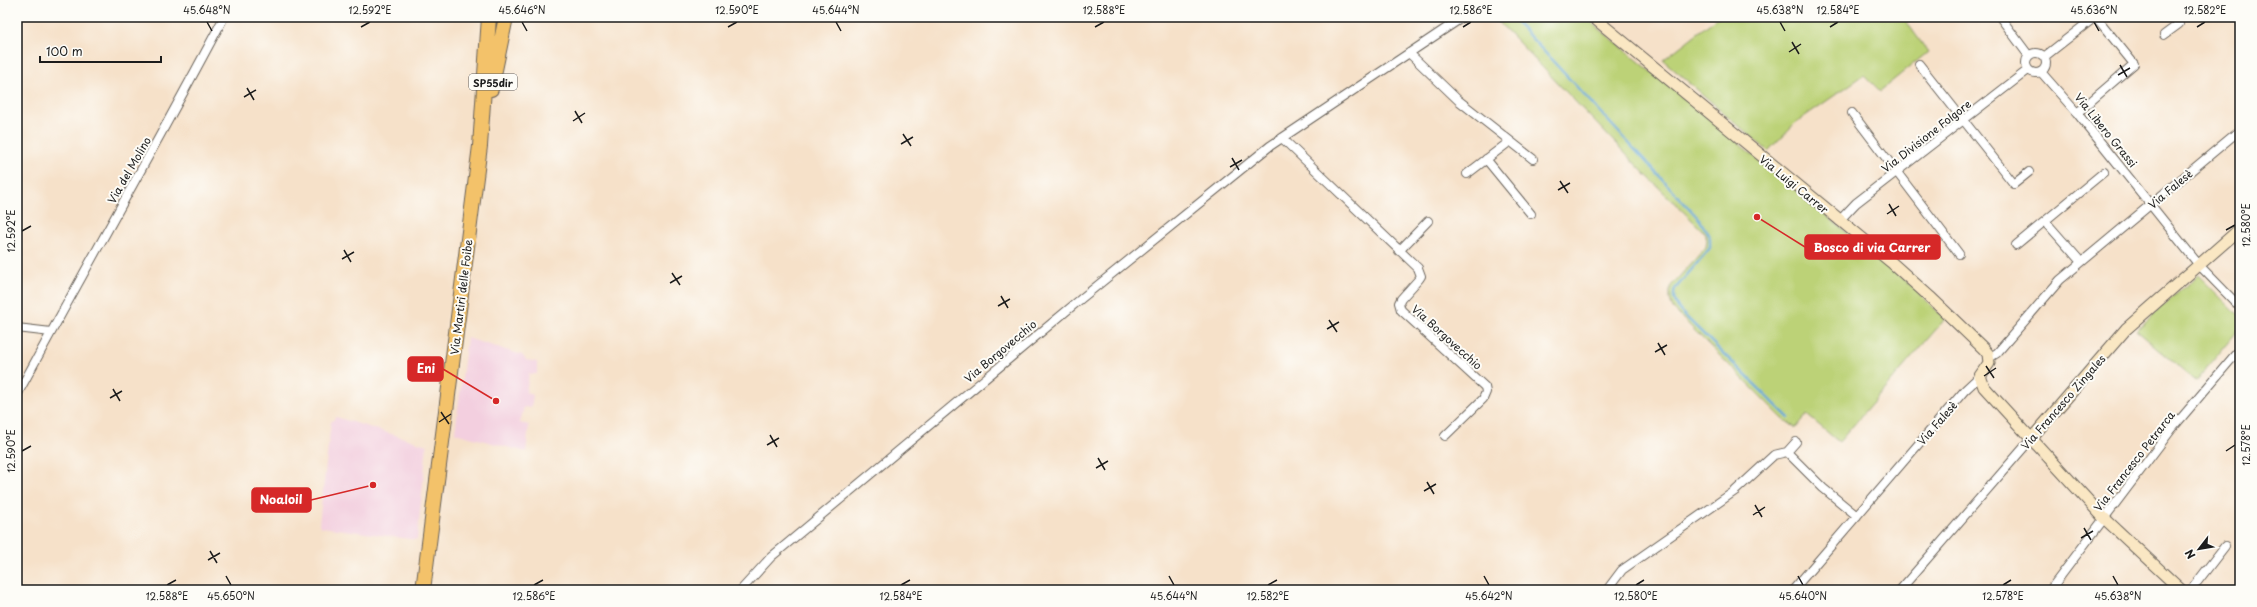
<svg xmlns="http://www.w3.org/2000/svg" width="2257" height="607" font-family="'Playpen Sans',sans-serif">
<rect width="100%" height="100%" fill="#fdfcf7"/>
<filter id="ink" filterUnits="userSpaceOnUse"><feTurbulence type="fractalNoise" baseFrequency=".025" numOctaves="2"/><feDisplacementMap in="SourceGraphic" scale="8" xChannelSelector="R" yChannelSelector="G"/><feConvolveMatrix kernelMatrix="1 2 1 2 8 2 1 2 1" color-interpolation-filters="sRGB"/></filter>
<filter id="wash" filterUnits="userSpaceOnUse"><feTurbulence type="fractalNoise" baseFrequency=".012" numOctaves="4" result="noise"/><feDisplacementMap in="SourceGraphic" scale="16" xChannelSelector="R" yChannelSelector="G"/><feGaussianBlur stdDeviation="0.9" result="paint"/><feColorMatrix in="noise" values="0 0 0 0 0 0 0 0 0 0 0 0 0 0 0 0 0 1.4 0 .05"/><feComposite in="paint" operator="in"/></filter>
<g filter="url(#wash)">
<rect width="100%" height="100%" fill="#f6e1c9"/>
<path fill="#f3cfdf" d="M467,338L522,355L526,360L537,362V374H529L526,393L533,395L531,408L524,407L520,423L529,425L526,452L455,433Z
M336,417L427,445L417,540L322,527L319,524L331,422Z"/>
<path fill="#bcd277" stroke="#6c774a" d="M1494,17H1585L1913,287L1945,319L1839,442L1807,415L1796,428L1782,418L1673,309L1670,299V287L1706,247L1707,239L1703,231L1645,174Z
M1718,17H1903L1928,52L1880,91L1864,75L1795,123L1768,151L1663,60Z
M2198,275L2240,317V328L2196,381L2136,330Z"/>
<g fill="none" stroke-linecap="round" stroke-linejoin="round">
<path stroke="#5ea3d4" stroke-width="2.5" d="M1512,17L1700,220L1710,238V248L1675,289C1672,298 1676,303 1680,311L1789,418"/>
</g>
</g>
<g filter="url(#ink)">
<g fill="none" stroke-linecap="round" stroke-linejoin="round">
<g stroke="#686159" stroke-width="10">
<path id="street" d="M2000,17L2029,56
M2164,35L2179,24L2174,17
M1409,53L1458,100L1533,159
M2026 63a10 10 0 1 1 20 0a10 10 0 1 1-20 0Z
M2044,57L2095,17
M1919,64L2014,184L2029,172
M2041,72L2077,113L2199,265L2240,307
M1852,113L1959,254
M2077,113L2134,64L2096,17
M1282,138L1418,268L1421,276L1419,279L1401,299L1399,303L1401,310L1485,387L1486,392L1483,399L1445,436
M1486,159L1531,214
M1467,174L1509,142
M1839,221L1856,203L2028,70
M2045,221L2081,262
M2016,245L2104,172
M1399,251L1428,221
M17,328L51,332
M1989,358L1997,353L2060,280L2240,130
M17,395C85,269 157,144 224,17
M1787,452L1796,442
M741,590L771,557L1082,298L1270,146L1463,17
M1607,590L1622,570L1735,491L1774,455L1787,452L1823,488L1857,516
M1793,590L1965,390L1980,376
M1900,590L2032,438
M2050,590L2171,430L2240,349
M2191,590L2225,546"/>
</g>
<g stroke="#686159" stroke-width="13">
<path id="secondary" d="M1593,17L1891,262L1930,297L1984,349L1988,354L1989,363L1980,376L1984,387L2104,518L2181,590
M2032,438L2126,329L2240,229"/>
</g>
<g stroke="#686159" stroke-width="16">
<path id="highway" d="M491,89L506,17
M423,590L480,146L489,17"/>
</g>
<use href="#street" stroke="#fff" stroke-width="8"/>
<use href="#secondary" stroke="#fae7c3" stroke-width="11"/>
<use href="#highway" stroke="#f3c26a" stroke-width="14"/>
</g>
</g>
<path fill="none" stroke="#1c1c1c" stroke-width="1.5" d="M207,22L212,31M522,22L527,31M836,22L841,31M1780,22L1785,31M2094,22L2099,31M361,27L370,22M728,27L737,22M1095,27L1104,22M1463,27L1471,22M1830,27L1838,22M2197,27L2205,22M1792,42L1799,54M1789,52L1801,44M2120,65L2127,77M2118,75L2130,68M247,88L254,100M244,97L256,90M575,111L582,123M573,121L585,113M903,134L911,146M901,144L913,137M1232,158L1239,170M1230,167L1242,160M1560,181L1568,193M1558,190L1570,183M1889,204L1896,216M1887,214L1899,206M2226,230L2235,225M22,231L31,226M344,250L351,262M342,259L354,252M672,273L680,285M670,283L682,276M1001,296L1008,308M998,306L1010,299M1329,320L1337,332M1327,329L1339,322M1658,343L1665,355M1655,352L1667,345M1986,366L1994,378M1984,376L1996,368M113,389L120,401M110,398L122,391M441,412L449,424M439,422L451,414M770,435L777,447M767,445L779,438M22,451L31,446M2226,451L2235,445M1098,458L1105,470M1096,468L1108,461M1427,482L1434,494M1424,491L1436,484M1755,505L1762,517M1753,515L1765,507M2084,528L2091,540M2081,538L2093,531M210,551L217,563M208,560L220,553M226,576L231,585M1169,576L1174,585M1484,576L1489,585M1798,576L1803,585M2113,576L2118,585M167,585L176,580M534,585L543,580M901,585L910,580M1268,585L1277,580M1636,585L1644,580M2003,585L2011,580"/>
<g text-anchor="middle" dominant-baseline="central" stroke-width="4" stroke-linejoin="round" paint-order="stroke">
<rect fill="#fdfcf7" stroke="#605f5e" stroke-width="1" x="469" y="74" width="48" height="16" rx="3"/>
<g font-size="10" font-weight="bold" fill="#1c1c1c">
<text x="493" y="82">SP55dir</text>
</g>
<g font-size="11" fill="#1c1c1c" stroke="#fdfcf7">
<text transform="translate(2106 130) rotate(51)">Via Libero Grassi</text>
<text transform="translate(1926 136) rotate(-38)">Via Divisione Folgore</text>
<text transform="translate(129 170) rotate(-60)">Via del Molino</text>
<text transform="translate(1794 184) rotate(39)">Via Luigi Carrer</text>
<text transform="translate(2170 189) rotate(-40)">Via Falesè</text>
<text transform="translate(461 297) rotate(-83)">Via Martiri delle Foibe</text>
<text transform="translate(1447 337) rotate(42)">Via Borgovecchio</text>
<text transform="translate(1000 351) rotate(-40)">Via Borgovecchio</text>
<text transform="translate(2063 402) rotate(-49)">Via Francesco Zingales</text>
<text transform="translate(1937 423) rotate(-49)">Via Falesè</text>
<text transform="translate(2134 461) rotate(-52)">Via Francesco Petrarca</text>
</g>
</g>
<path fill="none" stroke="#d62828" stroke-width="1.5" d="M1757 217L1805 247M496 401L443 369M373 485L311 500"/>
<g fill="#d62828" stroke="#fdfcf7" stroke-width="1.5">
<circle cx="1757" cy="217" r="4"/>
<circle cx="496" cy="401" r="4"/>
<circle cx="373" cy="485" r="4"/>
</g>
<g fill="#d62828" stroke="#d62828" stroke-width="1.5">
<rect x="1805" y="235" width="135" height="24" rx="4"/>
<rect x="408" y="357" width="35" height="24" rx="4"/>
<rect x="252" y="488" width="59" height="24" rx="4"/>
</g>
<g font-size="12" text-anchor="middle" font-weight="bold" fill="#fff">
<text x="1872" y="252">Bosco di via Carrer</text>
<text x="426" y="373">Eni</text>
<text x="281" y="504">Noaloil</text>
</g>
<rect width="2257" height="607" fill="none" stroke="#fdfcf7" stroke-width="44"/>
<g transform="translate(2199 549) rotate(239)" stroke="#fdfcf7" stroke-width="3" paint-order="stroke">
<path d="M0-3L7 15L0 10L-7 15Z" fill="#1c1c1c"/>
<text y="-6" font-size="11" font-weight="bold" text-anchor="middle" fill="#1c1c1c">N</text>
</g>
<path d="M40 56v6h121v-6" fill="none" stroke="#1c1c1c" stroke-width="2"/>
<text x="46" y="56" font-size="12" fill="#1c1c1c" stroke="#fdfcf7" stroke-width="3" paint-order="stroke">100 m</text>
<rect x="22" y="22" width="2213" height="563" fill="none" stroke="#1c1c1c" stroke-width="1.5"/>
<g font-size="10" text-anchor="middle" fill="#1c1c1c">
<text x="207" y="14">45.648°N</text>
<text x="370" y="14">12.592°E</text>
<text x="522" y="14">45.646°N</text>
<text x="737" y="14">12.590°E</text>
<text x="836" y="14">45.644°N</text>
<text x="1104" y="14">12.588°E</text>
<text x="1471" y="14">12.586°E</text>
<text x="1780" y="14">45.638°N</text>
<text x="1838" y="14">12.584°E</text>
<text x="2094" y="14">45.636°N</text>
<text x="2205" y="14">12.582°E</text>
<text transform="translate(2246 225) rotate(-90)" y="4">12.580°E</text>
<text transform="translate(11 231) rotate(-90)" y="4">12.592°E</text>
<text transform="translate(2246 445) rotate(-90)" y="4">12.578°E</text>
<text transform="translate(11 451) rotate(-90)" y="4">12.590°E</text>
<text x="167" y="600">12.588°E</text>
<text x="231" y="600">45.650°N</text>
<text x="534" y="600">12.586°E</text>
<text x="901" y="600">12.584°E</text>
<text x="1174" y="600">45.644°N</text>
<text x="1268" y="600">12.582°E</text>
<text x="1489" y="600">45.642°N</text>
<text x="1636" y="600">12.580°E</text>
<text x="1803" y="600">45.640°N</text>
<text x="2003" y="600">12.578°E</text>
<text x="2118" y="600">45.638°N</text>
</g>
</svg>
